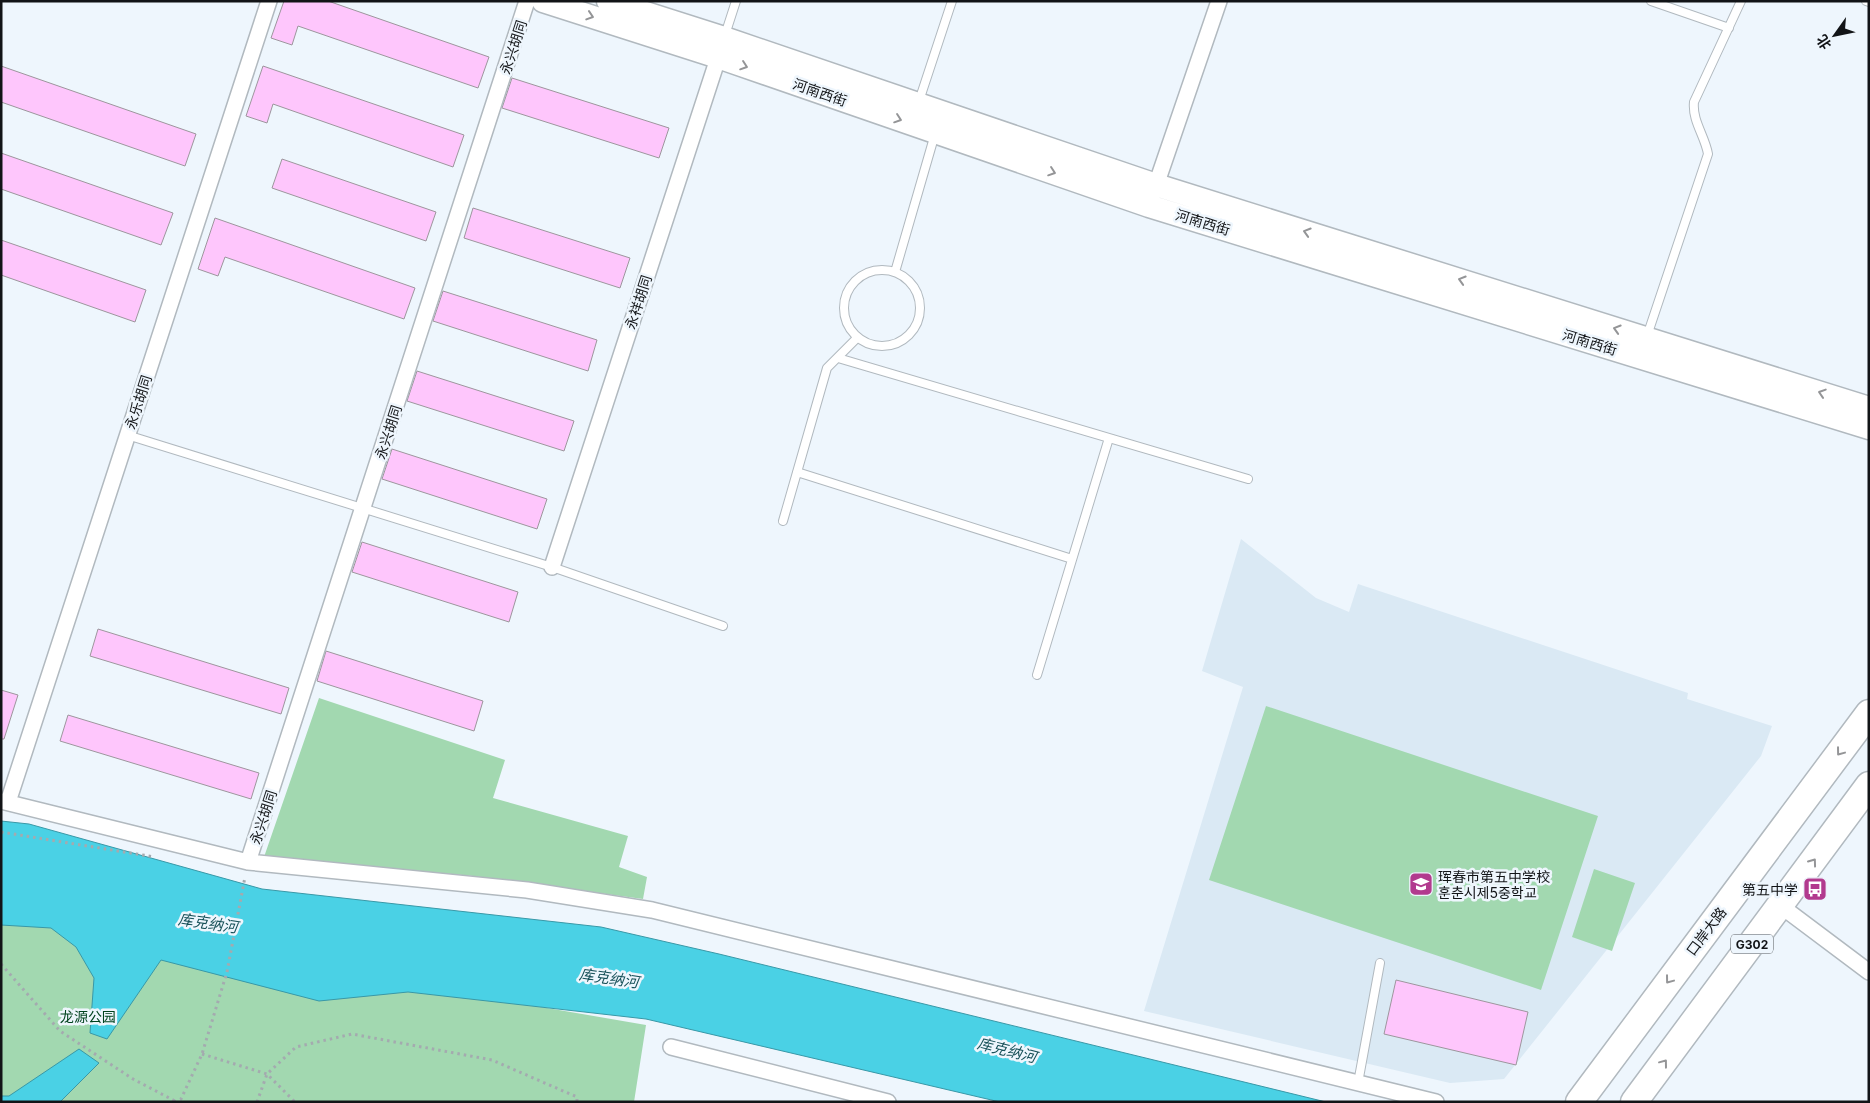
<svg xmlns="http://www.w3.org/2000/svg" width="1870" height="1103" font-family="Inter,'Noto Sans SC','Noto Sans KR',sans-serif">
<rect width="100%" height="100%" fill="#eef6fd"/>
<path fill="#dae9f4" d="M1241,539L1316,598L1349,612L1358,584L1688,693L1687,699L1772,726L1761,756L1504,1079L1450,1083L1144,1011L1243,687L1202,671Z"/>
<path fill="#a2d8b0" d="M319,698L505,760L493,798L628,836L619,867L647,877L643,899L473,876L264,857Z
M1266,706L1598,816L1541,990L1209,880Z
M1594,869L1635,883L1612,951L1572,937Z
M1,914L646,1025L634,1102H1Z"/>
<path fill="#4ad1e5" stroke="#3998a7" d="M1,821L29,824L262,889L601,927L719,954L1326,1102H1000L646,1019L408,992L319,1001L161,960L107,1039L90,1033L94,978L76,947L51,928L1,925Z
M79,1049L99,1063L60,1102H1V1096H9Z"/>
<path fill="#fec6fc" stroke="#9d969d" d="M284,1H328L489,57L478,88L298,26L292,45L271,38Z
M1,66L196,134L185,166L1,102Z
M263,66L464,135L453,167L273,104L267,123L246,116Z
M512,78L669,128L659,158L502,108Z
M1,153L173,213L161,245L1,189Z
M282,159L436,212L426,241L272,188Z
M473,208L630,258L620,288L464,238Z
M215,218L415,288L404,319L225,257L218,276L198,269Z
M1,240L146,290L135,322L1,275Z
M443,291L597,340L588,371L433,321Z
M417,371L574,421L564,451L407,401Z
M392,449L547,499L537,529L382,479Z
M362,542L518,592L509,622L352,572Z
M98,629L289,688L281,714L90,656Z
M326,651L483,701L474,731L317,681Z
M1,690L18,695L4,739H1Z
M68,715L259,773L251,799L60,741Z
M1396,980L1528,1012L1516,1065L1384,1034Z"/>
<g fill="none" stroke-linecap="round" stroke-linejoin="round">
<g stroke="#b1b9bf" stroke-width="10">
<path id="lane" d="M1651,1L1729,28
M1866,1L1869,2
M725,35L736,1
M919,101L952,1
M844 308a38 38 0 1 1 76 0a38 38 0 1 1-76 0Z
M895,272L935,134
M1647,336L1708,154C1705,136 1692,121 1694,102L1741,1
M838,358L1248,479
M127,435L552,567L723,626
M797,472L1072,559
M783,521L827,368L857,338
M1037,675L1109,438
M1358,1083L1380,963"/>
</g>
<g stroke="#b1b9bf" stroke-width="18">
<path id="street" d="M1153,194L1219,1
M552,567L721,49
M1,801L248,862L527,890L652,910L1436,1102
M8,802L269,1
M248,862L527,1
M1781,906L1869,972
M671,1047L888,1102"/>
</g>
<g stroke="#b1b9bf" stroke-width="25">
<path id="primary" d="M543,1L718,57L1149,206L1869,428
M608,1L724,38L1156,185L1869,408"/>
</g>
<g stroke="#b1b9bf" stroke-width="29">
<path id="highway" d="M1579,1102L1869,713
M1634,1102L1869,785"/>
</g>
<path stroke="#a4aaaf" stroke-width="3" stroke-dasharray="2.5 4" stroke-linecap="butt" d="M1,832L155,857
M1,964L60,1031L133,1079L175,1101
M202,1054L267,1074L295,1102
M174,1102L181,1099L202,1054L227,972L245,877
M257,1102L267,1074L296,1047L352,1034L492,1060L577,1097V1102"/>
<use href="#lane" stroke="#fff" stroke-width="8"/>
<use href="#street" stroke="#fff" stroke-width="15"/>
<use href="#primary" stroke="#fff" stroke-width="22"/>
<use href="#highway" stroke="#fff" stroke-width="26"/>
</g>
<defs><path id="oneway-chevron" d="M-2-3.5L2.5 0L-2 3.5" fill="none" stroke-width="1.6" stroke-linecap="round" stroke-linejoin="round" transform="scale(1.25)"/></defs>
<g stroke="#949597">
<use href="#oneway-chevron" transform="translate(590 16) rotate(18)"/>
<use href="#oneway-chevron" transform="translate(744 66) rotate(19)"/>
<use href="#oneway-chevron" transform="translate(898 119) rotate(19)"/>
<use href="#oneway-chevron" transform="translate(1052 172) rotate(19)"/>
<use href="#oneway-chevron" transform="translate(1307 232) rotate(-163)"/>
<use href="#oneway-chevron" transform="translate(1462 280) rotate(-163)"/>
<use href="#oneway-chevron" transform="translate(1617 329) rotate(-163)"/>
<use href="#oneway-chevron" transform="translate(1822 393) rotate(-162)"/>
<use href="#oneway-chevron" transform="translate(1840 752) rotate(127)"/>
<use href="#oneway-chevron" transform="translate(1813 862) rotate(-54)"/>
<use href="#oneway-chevron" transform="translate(1669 980) rotate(127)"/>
<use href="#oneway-chevron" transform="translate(1664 1063) rotate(-53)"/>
</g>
<defs>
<g id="school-square" transform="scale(1.25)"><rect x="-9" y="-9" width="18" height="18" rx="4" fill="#b23a8e" stroke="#eef6fd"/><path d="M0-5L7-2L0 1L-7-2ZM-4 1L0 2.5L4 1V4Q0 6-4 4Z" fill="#fff"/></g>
<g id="bus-square" transform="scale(1.25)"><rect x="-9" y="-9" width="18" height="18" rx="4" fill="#b23a8e" stroke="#eef6fd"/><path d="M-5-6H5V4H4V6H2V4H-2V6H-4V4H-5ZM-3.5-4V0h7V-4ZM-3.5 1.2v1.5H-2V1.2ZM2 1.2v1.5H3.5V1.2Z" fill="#fff"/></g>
</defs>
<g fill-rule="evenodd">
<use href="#school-square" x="1421" y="884"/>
<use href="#bus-square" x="1815" y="889"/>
</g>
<g text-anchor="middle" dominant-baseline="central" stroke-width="5" stroke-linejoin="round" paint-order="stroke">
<rect fill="#eef6fd" stroke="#54585c" stroke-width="1" x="1731" y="934.5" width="42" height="19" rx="4"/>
<g font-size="12" font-weight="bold" fill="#121417">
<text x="1752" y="944">G302</text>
</g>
<g font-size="14" fill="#121417" stroke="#eef6fd">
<text transform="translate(513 47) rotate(-72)">永兴胡同</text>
<text transform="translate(820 92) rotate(19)">河南西街</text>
<text transform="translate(1203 222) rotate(17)">河南西街</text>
<text transform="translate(638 302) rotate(-72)">永祥胡同</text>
<text transform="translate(1590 342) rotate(17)">河南西街</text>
<text transform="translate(138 402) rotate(-72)">永乐胡同</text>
<text transform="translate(388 432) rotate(-72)">永兴胡同</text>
<text transform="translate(263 817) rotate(-72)">永兴胡同</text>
<text transform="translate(1706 931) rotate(-53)">口岸大路</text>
</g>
<g font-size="14" fill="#121417" stroke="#eef6fd" text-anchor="start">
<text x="1438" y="876">珲春市第五中学校<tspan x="1438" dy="16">훈춘시제5중학교</tspan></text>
<text x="1798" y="889" text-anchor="end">第五中学</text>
</g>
<g font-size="14" fill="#00431e" stroke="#eef6fd">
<text x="88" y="1016">龙源公园</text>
</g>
<g font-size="15" font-style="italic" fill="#185159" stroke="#eef6fd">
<text transform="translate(208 923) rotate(8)">库克纳河</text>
<text transform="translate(609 978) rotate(8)">库克纳河</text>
<text transform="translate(1007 1050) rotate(14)">库克纳河</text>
</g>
</g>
<rect width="1870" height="1103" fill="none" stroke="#121417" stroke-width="5"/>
<g transform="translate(1835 35) rotate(237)" stroke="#eef6fd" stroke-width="4" paint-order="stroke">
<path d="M0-4L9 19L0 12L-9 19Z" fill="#121417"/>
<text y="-8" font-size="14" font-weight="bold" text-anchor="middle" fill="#121417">北</text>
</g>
</svg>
